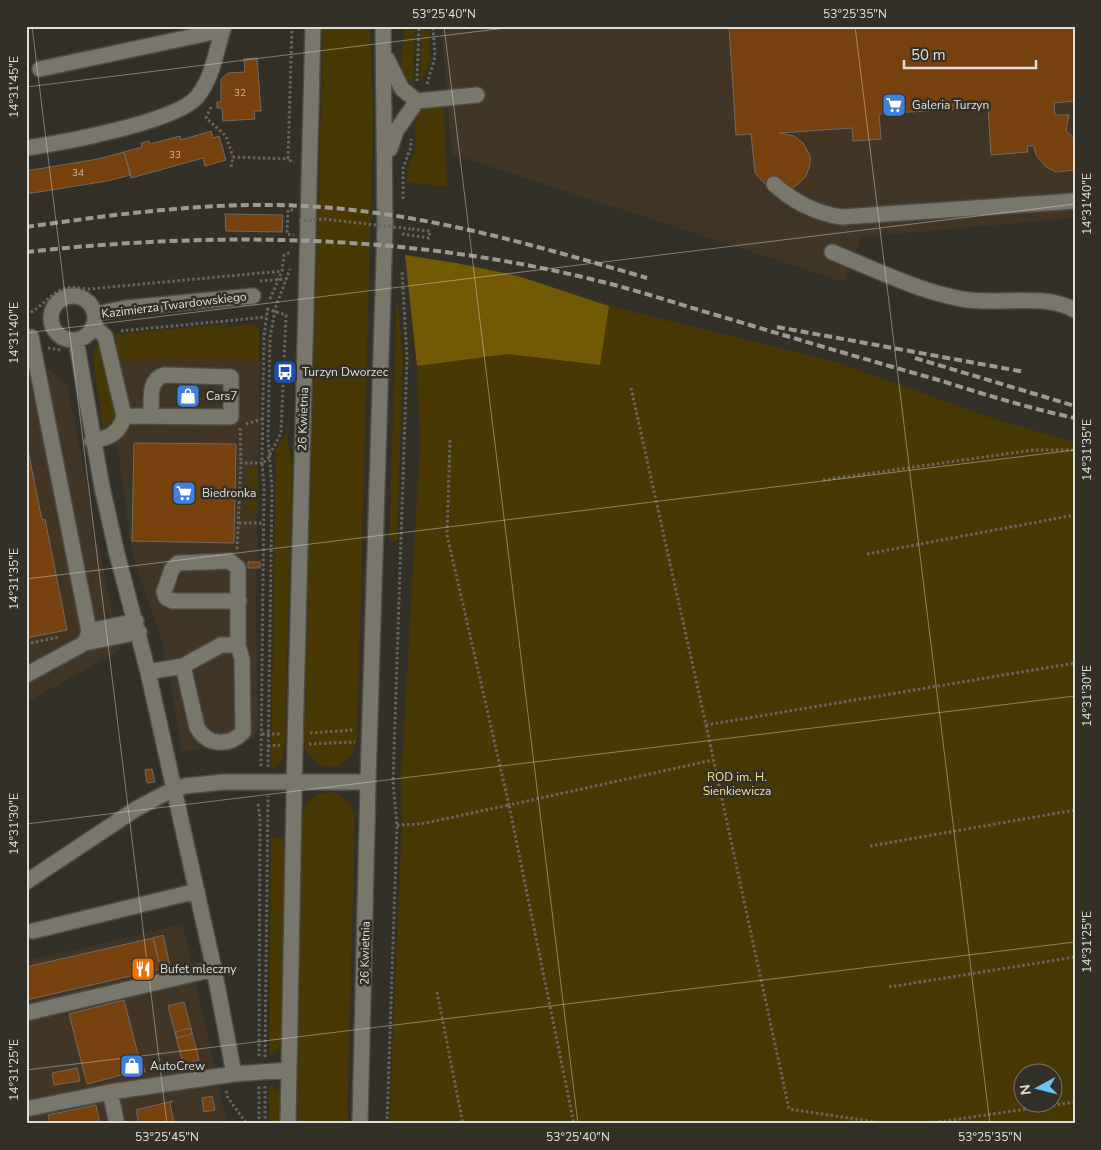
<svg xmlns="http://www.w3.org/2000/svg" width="1101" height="1150" font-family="'Nunito Sans',sans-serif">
<rect width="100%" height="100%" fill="#333028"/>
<path fill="#413526" d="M441,26H1075V218L862,237L844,282L452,154Z
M103,352L129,356H244L260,363L256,602L258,729L253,738L242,745L181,751L177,719L162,641L136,567L130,541L114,420L115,411Z
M26,368L52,370L68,387L95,528L91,529L94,543L98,542L113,615L100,618L108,642L119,643L120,650L26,703Z
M183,924L227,1124H26V961Z"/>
<path fill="#483803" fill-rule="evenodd" d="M323,26H370L373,120L357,738C355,754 345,766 329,767C315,765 305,755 304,741Z
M405,26H415L413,85L400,69Z
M422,26H429L430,60L420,85Z
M444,105L447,187L407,182V169L415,150L416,116L424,107Z
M397,293L403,358L397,541L389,540Z
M609,306L839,363L1000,421L1075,442V1124H389L402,825L401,781L420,445L417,366L507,354L600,365ZM1024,1072H1054V1102H1024Z
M226,324L227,327L250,324L259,327V363L244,358V360H129L127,364C115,360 117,345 115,334Z
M102,341L115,411L114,420L103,429L93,357L95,347Z
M287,433L292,468L285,745L281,762L271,771L276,449Z
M248,468H258V514H247Z
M332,792C346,796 354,805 355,820L347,1124H297L302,817C304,801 316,792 332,792Z
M271,837L284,838L281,1041L278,1050L269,1056Z
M269,1084L279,1092V1124H269Z"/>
<path fill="#725a05" d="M405,255L456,263L518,276L609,306L600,365L508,354L417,366Z"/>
<path fill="#77410d" stroke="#716962" d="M729,26H1075V101L1054,103L1055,115H1069L1066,131L1075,139V170L1056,172L1046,167L1036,155L1034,146H1027L1028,152L991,155L988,107L879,114L881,139L853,141L852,128L779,133L794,136L803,143L810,156V165L806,176L797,185L791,188L780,180L768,187L755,173L751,134L736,135Z
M257,58L261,111H254L255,119L223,121L222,108H217V102H221V79L228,73L245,72L244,59Z
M211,131L213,138L219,136L226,160L205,166L203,158L131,178L124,152L142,147L141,143L149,141L150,144L180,136L181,140Z
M124,152L131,175L107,181L26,194V171L98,159Z
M225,214L283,215L282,232L226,231Z
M26,440L42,520L45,519L67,630L26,638Z
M134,443L236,444L234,543L132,541Z
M248,562H260V568H248Z
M152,769L155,782L147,783L145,770Z
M163,935L170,966L161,969L153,938Z
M153,938L161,969L26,1000V967Z
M124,1000L139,1058H141L145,1072L130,1075L129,1073L87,1084L69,1014Z
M184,1002L199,1060L183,1064L168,1006Z
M191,1028L192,1034L177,1038L175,1032Z
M77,1068L80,1081L54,1085L52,1073Z
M212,1096L215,1110L204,1112L202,1098Z
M173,1101L170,1103L174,1124H139L136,1110Z
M96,1105L100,1124H50L48,1115Z"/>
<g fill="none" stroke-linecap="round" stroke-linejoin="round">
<g stroke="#4e4b44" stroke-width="18">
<path id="minor" d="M387,59L402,89L417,101L477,95
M40,69L223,30
M26,148C61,143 176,122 197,97C213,78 216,50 224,26
M390,149L396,131L417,101
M774,184C792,201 817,214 842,217L1075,201
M832,252C874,269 918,291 962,299C998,306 1041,292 1075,310
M51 318a22 22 0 1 1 44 0a22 22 0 1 1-44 0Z
M95,314L126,308L253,296
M93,326L105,336L124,416
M31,337L89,631L85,643
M76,340L102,487L117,554L148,672L214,969L234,1074L289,1070
M92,441C108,438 120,434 124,416L231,417V377L164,375C147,380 152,401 151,416
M89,631L136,621
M183,666L221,645H238
M148,672L183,666L197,727C207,746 229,747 243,732L242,659L238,645V568L230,561L178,563L172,569L164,592L166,598L173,601H239
M26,675L85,643L139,632
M26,882L136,809L166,793L185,786L224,782H368
M33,931L197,891
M26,1013L214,969
M110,1092L117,1124
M26,1109L110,1092L234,1074
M288,1124L295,744L313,26
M360,1124L368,782L385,226L383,26"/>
</g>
<path stroke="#69665f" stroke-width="3" stroke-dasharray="2.5 2.5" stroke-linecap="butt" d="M292,26L288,159L294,163
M417,81L419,26
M427,84L435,57L433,26
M211,107L206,118L226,136L233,157
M231,167L233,157L289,159
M403,199V168L411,147V139
M293,210H288L287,234L294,235
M402,234L429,238L430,231L411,229
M260,281L286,279
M270,299L282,271L284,255L291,252
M26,314C42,309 50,292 66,288C74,286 81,289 89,289L282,271
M121,331L266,317
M48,348L61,350
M631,388L706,725L1075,663
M246,424L262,419
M240,428L241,463
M450,440L447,535L509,805L713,760
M823,480L1033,450H1075
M239,523H264
M237,549L241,463H262L264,336L268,307
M867,554L1075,515
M26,644L59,637
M706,725L789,1109L889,1124
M310,733L354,730
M262,734H280
M309,744L355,742
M268,746L280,745
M261,766L264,486L262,463L267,460L281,433L286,315L267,309
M268,767L272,488L268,438L270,337L276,306L290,269
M258,804L260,818L259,1058
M397,825L421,824L509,805L574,1124
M870,846L1075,810
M889,987L1075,957
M437,992L463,1124
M265,1057L268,796
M265,1086V1124
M226,1091L228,1098L247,1124
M259,1124V1086
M387,1124L397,825L393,782L407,357L402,270
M924,1124L1075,1102"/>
<use href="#minor" stroke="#79766c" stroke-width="15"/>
<path stroke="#9c9a94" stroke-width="4" stroke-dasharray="8 4" stroke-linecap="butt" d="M26,227C119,214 211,201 304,206C422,212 534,245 647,278
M26,252C218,231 411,234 599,281C640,291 681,305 723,317C793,338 864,359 935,379C981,393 1027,408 1075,418
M777,327L1025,372
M915,358L1075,406"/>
<path stroke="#69665f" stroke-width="3" stroke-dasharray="2.5 2.5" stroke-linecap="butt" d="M299,221L324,219L411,229"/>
</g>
<path fill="none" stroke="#e0ded9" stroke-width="1" stroke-opacity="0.45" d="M32,26L167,1124M444,26L578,1124M855,26L990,1124M26,87L522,26M26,333L1075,204M26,579L1075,450M26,824L1075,696M26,1070L1075,942"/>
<defs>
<g id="supermarket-square" transform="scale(1.25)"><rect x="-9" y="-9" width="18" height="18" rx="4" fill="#3f7fe0" stroke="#333028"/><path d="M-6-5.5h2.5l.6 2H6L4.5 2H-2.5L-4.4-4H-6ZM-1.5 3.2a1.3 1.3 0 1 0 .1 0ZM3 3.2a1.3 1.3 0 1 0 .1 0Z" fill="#fff"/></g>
<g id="bus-square" transform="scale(1.25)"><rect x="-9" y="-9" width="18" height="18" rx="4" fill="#1a4fb4" stroke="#333028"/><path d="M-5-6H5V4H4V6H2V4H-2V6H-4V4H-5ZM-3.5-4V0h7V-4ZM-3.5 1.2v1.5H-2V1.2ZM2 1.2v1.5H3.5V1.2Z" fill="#fff"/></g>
<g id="shop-square" transform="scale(1.25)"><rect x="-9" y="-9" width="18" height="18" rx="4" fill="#3f7fe0" stroke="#333028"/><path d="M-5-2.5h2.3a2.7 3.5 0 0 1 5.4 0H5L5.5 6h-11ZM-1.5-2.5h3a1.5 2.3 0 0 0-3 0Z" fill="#fff"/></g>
<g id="restaurant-square" transform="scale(1.25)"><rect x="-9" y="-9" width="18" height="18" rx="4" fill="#e8710a" stroke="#333028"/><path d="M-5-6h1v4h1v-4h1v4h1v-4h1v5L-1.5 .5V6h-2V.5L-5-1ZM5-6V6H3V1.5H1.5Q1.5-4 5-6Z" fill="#fff"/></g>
</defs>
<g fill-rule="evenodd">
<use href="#supermarket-square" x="894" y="105"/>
<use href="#bus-square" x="285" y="372"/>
<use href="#shop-square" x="188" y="396"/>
<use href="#supermarket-square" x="184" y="493"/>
<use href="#restaurant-square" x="143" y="969"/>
<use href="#shop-square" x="132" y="1066"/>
</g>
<g text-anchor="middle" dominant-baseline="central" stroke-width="5" stroke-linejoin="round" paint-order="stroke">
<g font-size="10" fill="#c6b7a6">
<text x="240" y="93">32</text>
<text x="175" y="155">33</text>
<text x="78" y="173">34</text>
</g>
<g font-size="12" fill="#e0ded9" stroke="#333028" text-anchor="start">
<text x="912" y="105">Galeria Turzyn</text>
<text x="302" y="372">Turzyn Dworzec</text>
<text x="206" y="396">Cars7</text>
<text x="202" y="493">Biedronka</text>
<text x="160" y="969">Bufet mleczny</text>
<text x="150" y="1066">AutoCrew</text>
</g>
<g font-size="12" fill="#e0ded9" stroke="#333028">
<text transform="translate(174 305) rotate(-7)">Kazimierza Twardowskiego</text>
<text transform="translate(303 419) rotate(-88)">26 Kwietnia</text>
<text transform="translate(365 953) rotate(-89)">26 Kwietnia</text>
</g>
<g font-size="12" fill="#fbdf92" stroke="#333028">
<text x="737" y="777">ROD im. H.<tspan x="737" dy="14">Sienkiewicza</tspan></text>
</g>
</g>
<rect width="1101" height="1150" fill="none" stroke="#333028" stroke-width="55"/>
<g transform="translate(1038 1088) rotate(263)"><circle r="24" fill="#333028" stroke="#78766f"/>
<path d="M0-4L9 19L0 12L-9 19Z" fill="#6bc3f2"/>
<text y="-8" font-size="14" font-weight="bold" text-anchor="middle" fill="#e0ded9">N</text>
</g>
<path d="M904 60v8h132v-8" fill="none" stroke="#e0ded9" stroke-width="2.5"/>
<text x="911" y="60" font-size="15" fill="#e0ded9" stroke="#333028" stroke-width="4" paint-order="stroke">50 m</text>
<rect x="28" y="28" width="1046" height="1094" fill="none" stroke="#e0ded9" stroke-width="2"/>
<g font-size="12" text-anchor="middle" fill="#e0ded9">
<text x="444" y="18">53°25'40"N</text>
<text x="855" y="18">53°25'35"N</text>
<text transform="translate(14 87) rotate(-90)" y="4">14°31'45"E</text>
<text transform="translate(1087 204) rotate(-90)" y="4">14°31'40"E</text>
<text transform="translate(14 333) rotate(-90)" y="4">14°31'40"E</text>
<text transform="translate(1087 450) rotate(-90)" y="4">14°31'35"E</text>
<text transform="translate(14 579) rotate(-90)" y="4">14°31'35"E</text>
<text transform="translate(1087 696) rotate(-90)" y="4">14°31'30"E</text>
<text transform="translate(14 824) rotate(-90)" y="4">14°31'30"E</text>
<text transform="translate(1087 942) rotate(-90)" y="4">14°31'25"E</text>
<text transform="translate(14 1070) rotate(-90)" y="4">14°31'25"E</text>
<text x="167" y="1141">53°25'45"N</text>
<text x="578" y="1141">53°25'40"N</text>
<text x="990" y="1141">53°25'35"N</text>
</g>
</svg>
